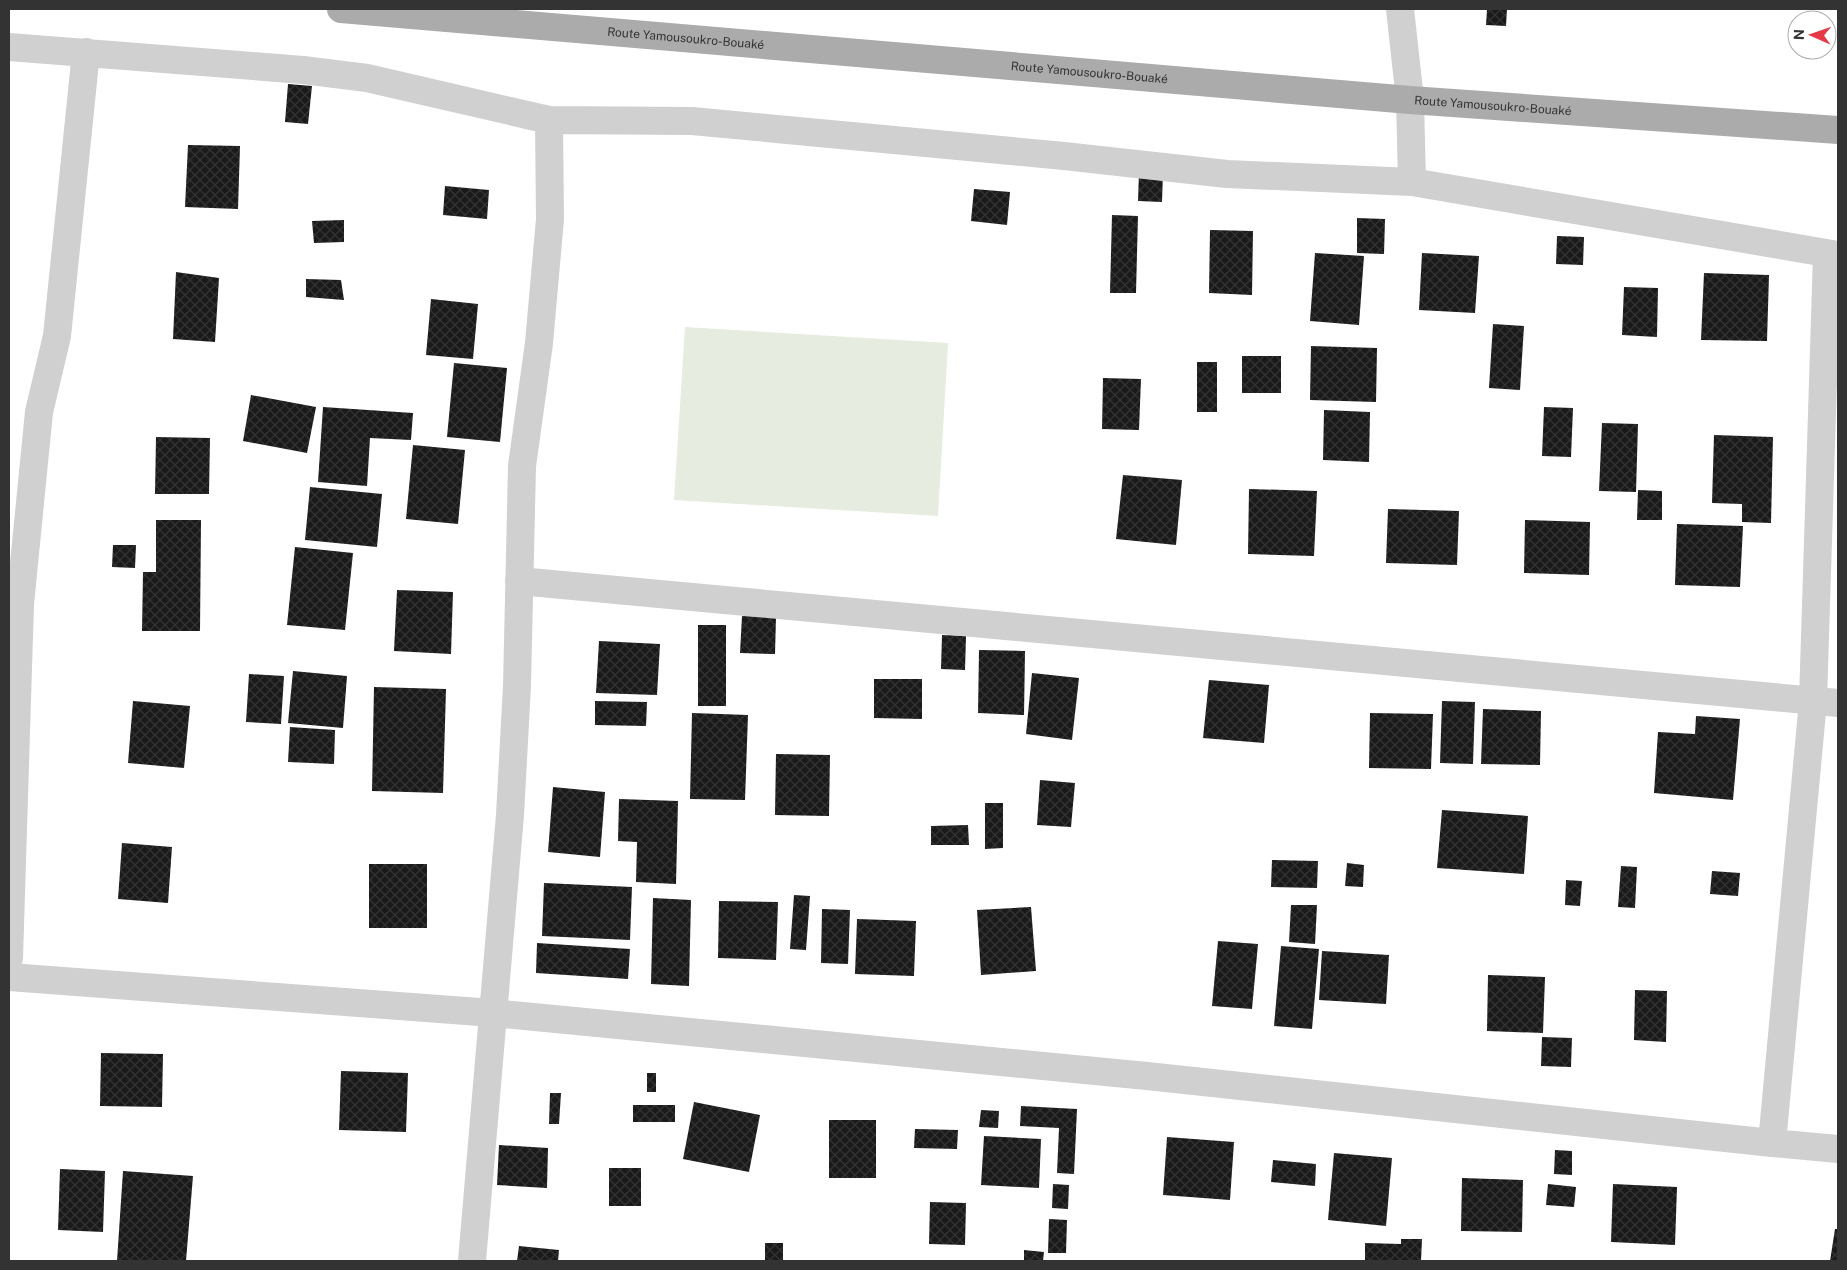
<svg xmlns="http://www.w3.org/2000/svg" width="1847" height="1270" font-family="'Public Sans',sans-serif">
<defs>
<pattern id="building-cross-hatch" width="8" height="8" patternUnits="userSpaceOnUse" patternTransform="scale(1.25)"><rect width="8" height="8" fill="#1a1a1a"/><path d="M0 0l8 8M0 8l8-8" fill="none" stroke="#333"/></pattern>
</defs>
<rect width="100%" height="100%" fill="#fff"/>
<path fill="#e6ecdf" d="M685,327L948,343L938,516L674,500Z"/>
<path fill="url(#building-cross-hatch)" d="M1487,9H1507L1506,26L1486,25Z
M288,84L312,86L308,124L285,122Z
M188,145L240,146L238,209L185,207Z
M1139,172L1163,173L1162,202L1138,201Z
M445,186L489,190L487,219L443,215Z
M974,189L1010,192L1007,225L971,221Z
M1112,215L1138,216L1136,293H1110Z
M1357,218L1385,219L1384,254L1357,253Z
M344,220V242L314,243L312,221Z
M1210,230L1253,231L1252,295L1209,293Z
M1557,236L1584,237L1583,265L1556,264Z
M1315,253L1364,256L1359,325L1310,321Z
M1422,253L1479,256L1475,313L1419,310Z
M176,272L219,278L215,342L173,339Z
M1704,273L1769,275L1767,341L1701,340Z
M306,279L341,280L344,300L306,297Z
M1624,287L1658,288L1657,337L1622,335Z
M431,299L478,304L473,359L426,355Z
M1493,324L1524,326L1520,390L1489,388Z
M1311,346L1377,348L1376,402L1310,400Z
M1242,356H1281V393H1242Z
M1197,362H1217V412H1197Z
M454,363L507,368L500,442L447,437Z
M1103,378L1141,379L1139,430L1102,429Z
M251,395L316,407L307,453L243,441Z
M323,407L413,413L411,440L370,438L367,486L318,482Z
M1544,407L1573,408L1571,457L1542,456Z
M1324,410L1370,412L1369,462L1323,460Z
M1602,423L1638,424L1636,492L1599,491Z
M1714,435L1773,437L1771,523L1742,522V504L1712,503Z
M156,437L210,438L209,494H155Z
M413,445L465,450L458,524L406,519Z
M1123,475L1182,480L1176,545L1116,539Z
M310,487L382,494L377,547L305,540Z
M1249,489L1317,491L1314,556L1248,554Z
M1638,490L1662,491V520H1637Z
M1388,509L1459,511L1457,565L1386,563Z
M156,520H201L200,631H142L143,572H156Z
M1525,520L1590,522L1589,575L1524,573Z
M1677,524L1743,526L1740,587L1675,585Z
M113,545H136L135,568L112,567Z
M295,547L353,553L345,630L287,625Z
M397,590L453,592L451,654L394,651Z
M742,616L776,617L775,654L740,653Z
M698,625H726V706H698Z
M942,635L966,636L965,670L941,669Z
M599,641L660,644L657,695L596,693Z
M979,650L1025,651L1024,715L978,713Z
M293,671L347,676L343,728L288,723Z
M1032,673L1079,678L1072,740L1026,734Z
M249,674L284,676L281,724L246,722Z
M874,679H922V719L874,718Z
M1209,680L1269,685L1264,743L1203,738Z
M374,687L446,689L443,793L372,791Z
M133,701L190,706L184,768L128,763Z
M595,701L647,702L646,726L595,725Z
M1442,701L1475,702L1473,764L1440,763Z
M1483,709L1541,711L1540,765L1481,764Z
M692,713L748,715L745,800L690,799Z
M1370,713L1433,714L1431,769L1369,768Z
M1696,716L1740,719L1733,800L1654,793L1658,732L1695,734Z
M290,727L335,730L334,764L288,762Z
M776,754L830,755L829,816L775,815Z
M1040,780L1075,783L1071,827L1037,825Z
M553,787L605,792L600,857L548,852Z
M619,799L678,801L676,884L636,882L637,842L618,841Z
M985,803H1003V848L985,849Z
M1442,810L1528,816L1524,874L1437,868Z
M968,825L969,845H931V826Z
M122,843L172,847L168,903L118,899Z
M1272,860L1318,861L1317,888L1271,887Z
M1347,863L1364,865L1363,887L1345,886Z
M369,864H427V928H369Z
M1621,866L1637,867L1635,908L1618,907Z
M1712,871L1740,873L1738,896L1710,894Z
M1566,880L1582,881L1580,906L1565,905Z
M544,883L632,887L630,940L542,936Z
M794,895L810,896L806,950L790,949Z
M653,898L691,900L689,986L651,984Z
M719,901L778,902L776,960L718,958Z
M1291,905H1317L1315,944L1289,942Z
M1031,907L1036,971L981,975L977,910Z
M822,909L850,910L848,964L821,963Z
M857,919L916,921L914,976L855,974Z
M1218,941L1258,944L1252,1009L1212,1006Z
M537,943L630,949L628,979L536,973Z
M1281,946L1319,949L1312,1029L1274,1026Z
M1322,951L1389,955L1386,1004L1319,1000Z
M1488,975L1545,977L1543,1033L1487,1031Z
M1635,990L1667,991L1666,1042L1634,1040Z
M1542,1037L1572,1038L1571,1067L1541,1066Z
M101,1053L163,1054L162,1107L100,1106Z
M341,1071L408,1073L406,1132L339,1130Z
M647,1073H656V1092H647Z
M550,1093H561L559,1124H549Z
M694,1102L760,1115L749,1172L683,1159Z
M633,1105H675V1122H633Z
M1021,1106L1077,1109L1074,1174L1057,1173L1059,1128L1020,1126Z
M981,1110L999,1111L998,1128L979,1127Z
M829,1120H876V1178H829Z
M915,1129L958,1130L957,1149L914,1148Z
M984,1136L1041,1139L1039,1188L981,1185Z
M1167,1137L1234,1142L1230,1200L1163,1195Z
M499,1145L548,1148L547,1188L497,1185Z
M1555,1150L1572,1151V1175L1554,1174Z
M1334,1153L1392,1158L1386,1226L1328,1220Z
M1273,1160L1316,1164L1315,1186L1271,1182Z
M609,1168H641V1206H609Z
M60,1169L105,1171L103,1232L58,1230Z
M123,1171L193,1176L186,1261H117Z
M1462,1178L1523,1180L1522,1232L1461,1231Z
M1053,1184L1069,1185L1068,1209L1052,1208Z
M1548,1184L1576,1187L1574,1207L1546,1205Z
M1613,1184L1677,1187L1675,1245L1611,1242Z
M930,1202L966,1203L965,1245L929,1244Z
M1049,1219L1067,1220L1066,1253H1048Z
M1835,1229H1838V1261H1830Z
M1401,1239H1422L1421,1261H1365V1243L1401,1244Z
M765,1243H783V1261H765Z
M519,1246L559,1250L558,1261H517Z
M1024,1250L1044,1252L1043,1261H1024Z"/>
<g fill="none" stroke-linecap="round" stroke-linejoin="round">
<path stroke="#d0d0d0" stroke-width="28" d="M1400,9L1410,100L1412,182
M9,47L303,70L367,78L549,120L692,121L1064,156L1227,174L1412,182L1838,255
M519,581L1838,703
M9,958L20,604L39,412L57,336L86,52
M9,977L493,1013L1147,1076L1772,1143L1838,1149
M1772,1143L1813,701L1827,254
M472,1261L510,815L517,686L522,466L539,343L550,219L549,120"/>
<path stroke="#ababab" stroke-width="28" id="s1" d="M341,9L1410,100L1838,130"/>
</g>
<g text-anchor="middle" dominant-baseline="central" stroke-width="5" stroke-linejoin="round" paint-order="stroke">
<g font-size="12" fill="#333" stroke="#fff">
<text stroke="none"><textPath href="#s1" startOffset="346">Route Yamousoukro-Bouaké</textPath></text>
<text stroke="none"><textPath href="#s1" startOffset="751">Route Yamousoukro-Bouaké</textPath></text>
<text stroke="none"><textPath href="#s1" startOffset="1156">Route Yamousoukro-Bouaké</textPath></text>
</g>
</g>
<rect width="1847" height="1270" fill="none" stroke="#333333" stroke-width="20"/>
<g transform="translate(1812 35) rotate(272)"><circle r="24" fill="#ffffff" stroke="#adadad"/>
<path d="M0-4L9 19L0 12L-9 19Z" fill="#e63946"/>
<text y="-8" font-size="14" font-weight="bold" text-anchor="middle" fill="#333333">N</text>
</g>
</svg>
